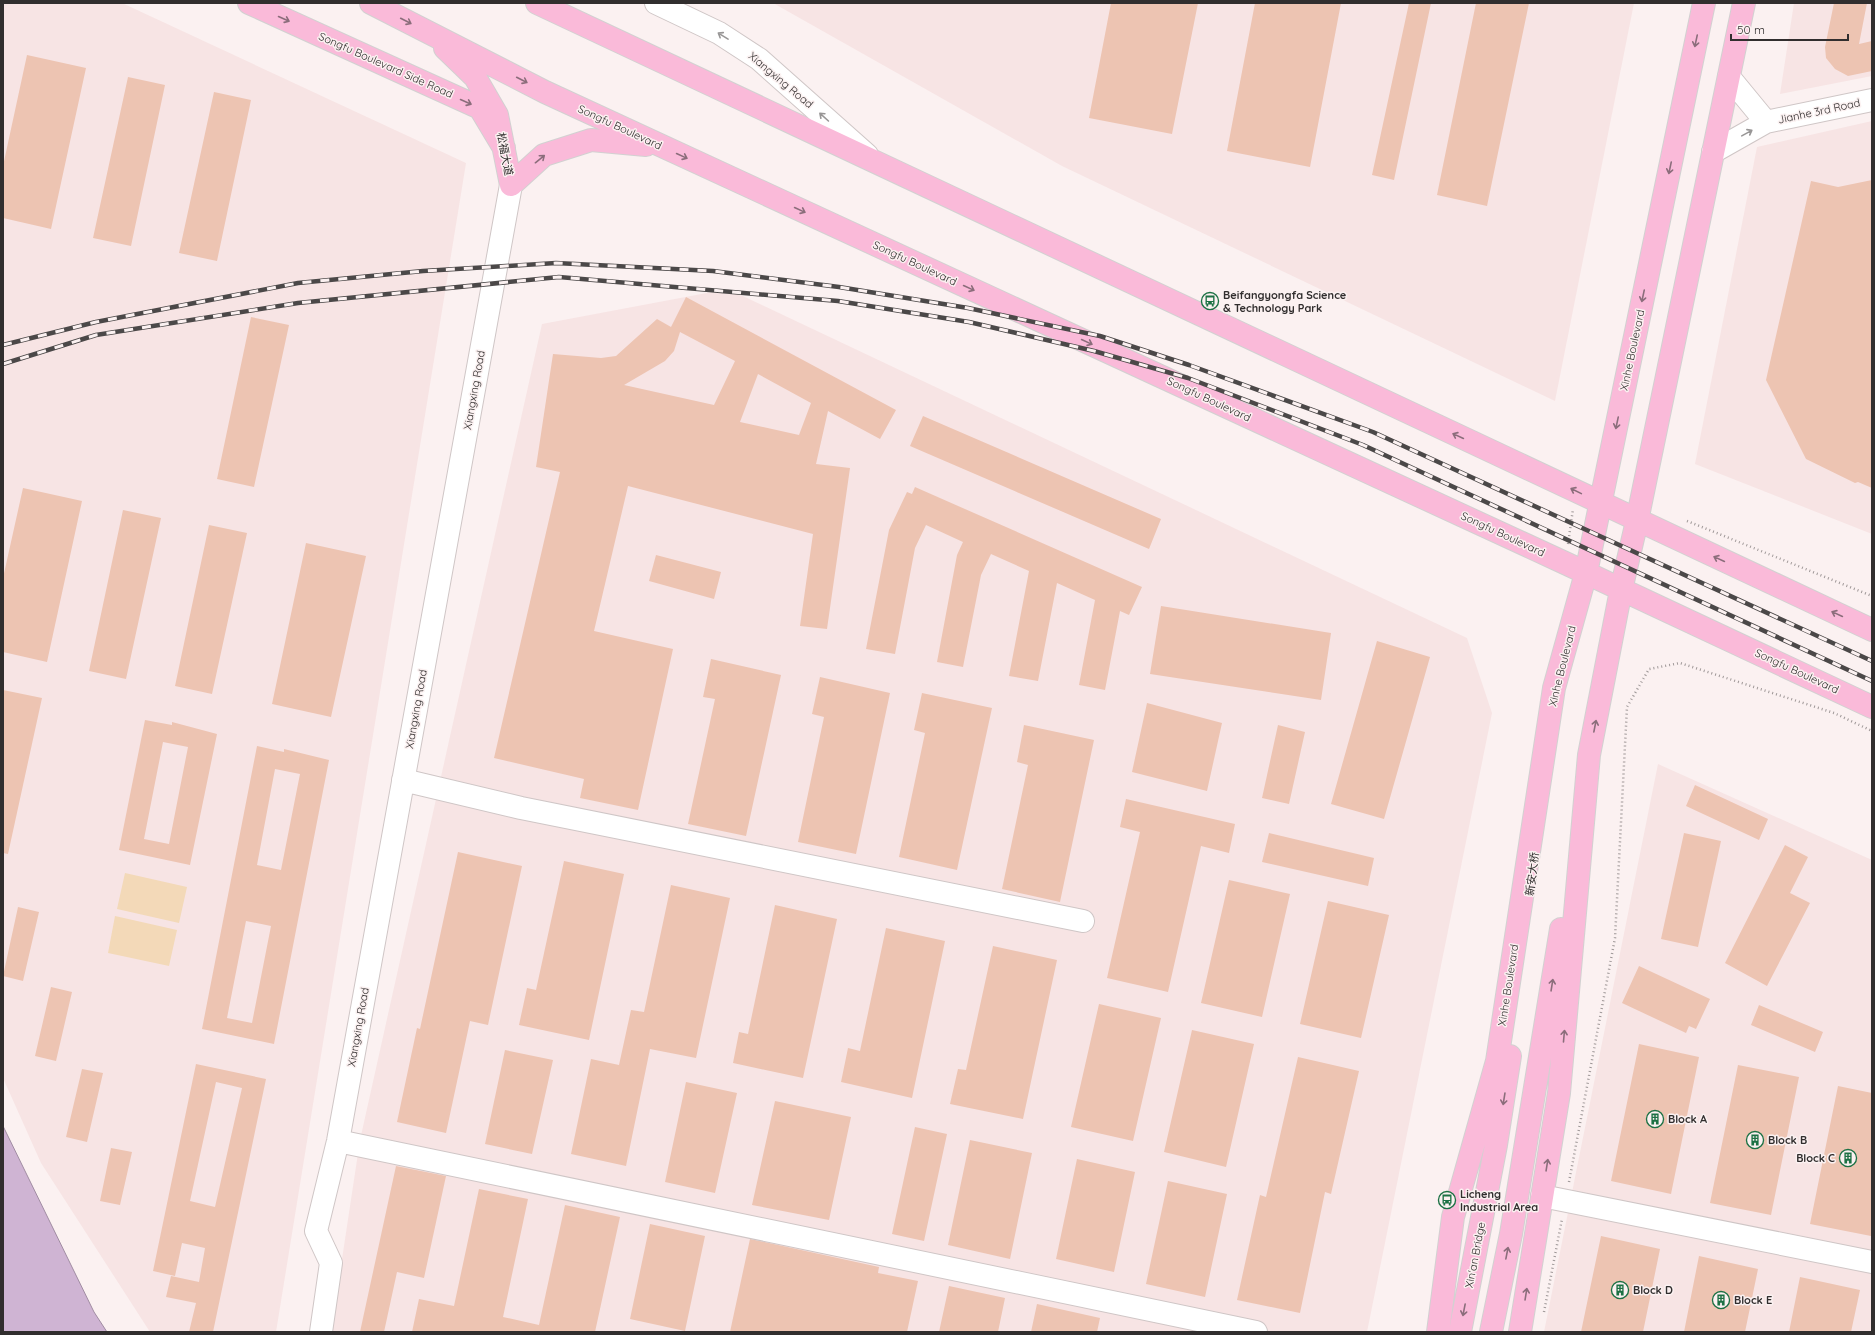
<svg xmlns="http://www.w3.org/2000/svg" width="1875" height="1335" font-family="Quicksand,'Noto Sans SC',sans-serif">
<rect width="100%" height="100%" fill="#fbf1f1"/>
<path fill="#f7e4e4" d="M3,3H122L466,163L276,1332H150L41,1163L3,1078Z
M773,3H1634L1555,401L1062,166Z
M1794,3H1872V76L1780,94Z
M1872,121V534L1695,464L1757,147Z
M728,289L1467,638L1492,713L1367,1332H331L360,1140L542,324Z
M1658,764L1872,860V1332H1544Z"/>
<path fill="#f3d9b8" d="M125,873L187,887L179,923L117,909Z
M115,916L177,930L169,966L108,953Z"/>
<path fill="#cfb4d3" stroke="#a08ca2" d="M3,1126L94,1312L107,1332H3Z"/>
<path fill="#edc4b2" fill-rule="evenodd" d="M1111,3H1198L1172,134L1089,118Z
M1255,3H1341L1310,167L1227,151Z
M1409,3H1431L1394,180L1372,175Z
M1476,3H1529L1487,206L1437,195Z
M1834,3H1867L1859,44L1872,41V71L1848,76L1835,69L1826,58L1825,47Z
M27,55L86,68L51,229L3,218V166Z
M128,77L165,85L131,246L93,238Z
M214,92L251,100L217,261L179,253Z
M1872,180V488L1858,482L1855,483L1806,459L1766,380L1811,181L1838,187Z
M686,297L896,410L880,439L828,411L816,464L850,468L827,629L800,626L813,534L628,486L594,631L673,649L638,810L580,798L584,779L494,758L560,472L536,467L553,354L601,358L616,356L657,319L671,327ZM680,332L735,361L714,405L624,385L665,361L674,351ZM758,374L811,403L799,435L740,422Z
M251,317L289,325L254,487L217,479Z
M923,416L1161,519L1149,549L910,446Z
M915,487L1142,587L1129,615L1120,611L1105,690L1079,685L1095,600L1057,583L1038,681L1009,676L1029,571L991,554L981,575L963,667L937,662L957,555L963,542L926,525L915,548L895,654L866,649L889,530L907,492L912,494Z
M23,488L82,501L47,662L3,652V578Z
M123,510L161,518L126,679L89,671Z
M209,525L247,533L212,694L175,686Z
M306,543L366,556L331,717L272,704Z
M656,555L721,572L714,599L649,581Z
M1161,606L1331,633L1321,700L1150,674Z
M1377,641L1430,657L1384,819L1331,804Z
M711,659L781,675L746,836L688,824L715,699L703,697Z
M820,677L890,693L856,854L798,842L824,717L812,714Z
M3,690L42,698L8,854L3,853Z
M922,693L992,708L957,870L899,857L925,733L914,730Z
M1147,703L1222,723L1207,791L1132,772Z
M145,720L172,725V722L217,734L190,865L119,850ZM163,742L188,747L169,844L144,839Z
M1024,725L1094,740L1060,902L1002,889L1028,765L1017,762Z
M1278,725L1305,732L1289,804L1262,798Z
M257,746L284,752V749L329,760L274,1044L202,1029ZM275,769L300,774L281,870L257,865ZM246,921L271,926L252,1023L227,1018Z
M1695,785L1768,819L1759,840L1686,806Z
M1126,799L1235,824L1229,853L1201,846L1168,992L1107,978L1140,832L1120,827Z
M1269,833L1374,858L1368,886L1262,862Z
M1684,833L1721,841L1698,947L1661,939Z
M1785,845L1808,857L1790,893L1810,903L1767,986L1725,963Z
M458,852L522,866L488,1025L470,1021L446,1133L397,1122L417,1028L420,1029Z
M564,861L624,874L589,1040L519,1025L527,988L536,990Z
M1229,880L1290,894L1262,1017L1201,1003Z
M671,885L730,898L696,1058L650,1049L626,1166L571,1154L591,1059L619,1065L631,1010L644,1012Z
M1328,901L1389,915L1361,1038L1300,1024Z
M775,905L837,919L803,1078L733,1063L739,1032L748,1034Z
M18,907L39,912L23,981L3,976Z
M886,928L945,941L912,1098L841,1082L848,1048L860,1051Z
M993,946L1057,960L1023,1119L950,1104L958,1069L966,1070Z
M1639,966L1710,999L1696,1029L1689,1026L1686,1033L1622,1003Z
M51,987L72,992L56,1061L35,1056Z
M1099,1004L1161,1018L1133,1141L1071,1127Z
M1759,1005L1823,1032L1815,1052L1751,1025Z
M1192,1030L1254,1044L1226,1167L1164,1152Z
M1639,1044L1699,1057L1671,1194L1611,1181Z
M505,1050L553,1060L532,1154L485,1144Z
M1298,1057L1359,1071L1331,1194L1325,1192L1300,1313L1237,1300L1260,1195L1266,1197Z
M196,1064L266,1079L213,1332H189L196,1303L166,1297L171,1276L199,1282L205,1248L182,1243L175,1276L153,1271ZM216,1082L242,1088L215,1207L190,1201Z
M1738,1065L1799,1077L1771,1215L1710,1203Z
M82,1069L103,1073L87,1142L66,1137Z
M686,1082L737,1093L715,1193L665,1182Z
M1838,1086L1872,1093L1871,1236L1810,1224Z
M775,1101L851,1117L829,1220L752,1205Z
M915,1127L947,1134L924,1241L892,1234Z
M970,1140L1032,1153L1010,1259L948,1245Z
M111,1148L132,1152L120,1205L100,1201Z
M1077,1159L1135,1172L1114,1272L1056,1259Z
M396,1166L446,1176L424,1278L397,1272L384,1332H360Z
M1168,1181L1227,1194L1205,1297L1146,1284Z
M479,1189L528,1199L503,1317L539,1325L565,1205L620,1217L595,1332H412L419,1299L454,1306Z
M650,1224L705,1236L685,1331L630,1319Z
M1601,1236L1660,1249L1643,1332H1581Z
M750,1239L879,1267L878,1273L918,1281L907,1332H730Z
M1699,1256L1758,1269L1745,1332H1684Z
M1800,1277L1860,1290L1851,1332H1789Z
M949,1286L1005,1298L998,1332H939Z
M1037,1304L1100,1318L1097,1332H1031Z"/>
<g fill="none" stroke-linecap="round" stroke-linejoin="round">
<g stroke="#cfc6c6" stroke-width="24">
<path id="minor" d="M656,3L719,33L759,59L867,155
M1766,122L1872,100
M1713,152L1766,122L1729,77
M403,780L521,808L1083,921
M338,1141L1256,1332
M1542,1196L1872,1262
M321,1332L331,1263L316,1231L338,1141L511,185"/>
</g>
<g stroke="#d2d1d1" stroke-width="24">
<path id="major" d="M249,3L480,108L504,148
M371,3L545,92L1565,563L1872,707
M537,3L1872,630
M445,48L475,77L497,115L511,185
M511,185L544,155L591,140L646,145
M1438,1332L1453,1217L1497,1061L1554,688L1586,573L1704,3
M1460,1332L1496,1145L1510,1056
M1491,1332L1511,1234L1561,929
M1520,1332L1559,1093L1589,755L1621,590L1637,521L1744,3"/>
</g>
<path stroke="#9f9898" stroke-width="2.5" stroke-dasharray="1 3" stroke-linecap="butt" d="M1687,521L1872,596
M1568,544L1573,509
M1569,1182L1615,938L1627,707L1649,669L1680,663L1834,713L1872,731
M1544,1312L1562,1219"/>
<use href="#minor" stroke="#fff" stroke-width="22"/>
<use href="#major" stroke="#fabad9" stroke-width="22"/>
<g stroke="#4b4848" stroke-width="4.5">
<path id="rail" d="M3,345L96,322L298,283L423,271L556,263L713,271L839,287L968,308L1100,336L1189,365L1373,432L1872,661
M3,364L96,335L298,303L559,277L838,301L969,322L1094,351L1188,378L1363,445L1872,681"/>
</g>
<use href="#rail" stroke="#fbf1f1" stroke-width="3" stroke-dasharray="9" stroke-linecap="butt"/>
</g>
<defs><path id="oneway-shaft" d="M-6 0H5M1.5-3L5.5 0L1.5 3" fill="none" stroke-width="1.6" stroke-linecap="round" stroke-linejoin="round"/></defs>
<g stroke="#8b6d7b">
<use href="#oneway-shaft" transform="translate(284 19) rotate(24)"/>
<use href="#oneway-shaft" transform="translate(406 21) rotate(27)"/>
<use href="#oneway-shaft" transform="translate(1696 41) rotate(102)"/>
<use href="#oneway-shaft" transform="translate(522 80) rotate(27)"/>
<use href="#oneway-shaft" transform="translate(466 102) rotate(24)"/>
<use href="#oneway-shaft" transform="translate(682 156) rotate(25)"/>
<use href="#oneway-shaft" transform="translate(540 159) rotate(-39)"/>
<use href="#oneway-shaft" transform="translate(1670 168) rotate(102)"/>
<use href="#oneway-shaft" transform="translate(800 210) rotate(25)"/>
<use href="#oneway-shaft" transform="translate(969 288) rotate(25)"/>
<use href="#oneway-shaft" transform="translate(1643 296) rotate(102)"/>
<use href="#oneway-shaft" transform="translate(1087 342) rotate(25)"/>
<use href="#oneway-shaft" transform="translate(1617 423) rotate(102)"/>
<use href="#oneway-shaft" transform="translate(1458 436) rotate(-155)"/>
<use href="#oneway-shaft" transform="translate(1576 491) rotate(-154)"/>
<use href="#oneway-shaft" transform="translate(1719 559) rotate(-155)"/>
<use href="#oneway-shaft" transform="translate(1837 614) rotate(-155)"/>
<use href="#oneway-shaft" transform="translate(1595 726) rotate(-79)"/>
<use href="#oneway-shaft" transform="translate(1552 985) rotate(-81)"/>
<use href="#oneway-shaft" transform="translate(1564 1036) rotate(-85)"/>
<use href="#oneway-shaft" transform="translate(1504 1099) rotate(99)"/>
<use href="#oneway-shaft" transform="translate(1547 1165) rotate(-81)"/>
<use href="#oneway-shaft" transform="translate(1507 1253) rotate(-79)"/>
<use href="#oneway-shaft" transform="translate(1526 1294) rotate(-81)"/>
<use href="#oneway-shaft" transform="translate(1464 1310) rotate(101)"/>
</g>
<g stroke="#989696">
<use href="#oneway-shaft" transform="translate(723 36) rotate(-148)"/>
<use href="#oneway-shaft" transform="translate(824 117) rotate(-138)"/>
<use href="#oneway-shaft" transform="translate(1747 133) rotate(-29)"/>
</g>
<defs>
<g id="bus-ring" transform="scale(0.9)"><circle r="9.5" fill="#fbf1f1" stroke="#1c7144" stroke-width="1.5"/><path d="M-5-6H5V4H4V6H2V4H-2V6H-4V4H-5ZM-3.5-4V0h7V-4ZM-3.5 1.2v1.5H-2V1.2ZM2 1.2v1.5H3.5V1.2Z" fill="#1c7144"/></g>
<g id="building-ring" transform="scale(0.9)"><circle r="9.5" fill="#fbf1f1" stroke="#1c7144" stroke-width="1.5"/><path d="M-4-6H4V6H1V3H-1V6H-4ZM-2.5-4.3h1.7v1.8h-1.7ZM.8-4.3h1.7v1.8H.8ZM-2.5-1h1.7V.8h-1.7ZM.8-1h1.7V.8H.8Z" fill="#1c7144"/></g>
</defs>
<g fill-rule="evenodd">
<use href="#bus-ring" x="1210" y="301"/>
<use href="#building-ring" x="1655" y="1119"/>
<use href="#building-ring" x="1755" y="1140"/>
<use href="#building-ring" x="1848" y="1158"/>
<use href="#bus-ring" x="1447" y="1200"/>
<use href="#building-ring" x="1620" y="1290"/>
<use href="#building-ring" x="1721" y="1300"/>
</g>
<g text-anchor="middle" dominant-baseline="central" stroke-width="3" stroke-linejoin="round" paint-order="stroke">
<g font-size="11" fill="#312e2e" stroke="#fbf1f1">
<text transform="translate(386 65) rotate(24)">Songfu Boulevard Side Road</text>
<text transform="translate(781 80) rotate(40)">Xiangxing Road</text>
<text transform="translate(1819 111) rotate(-12)">Jianhe 3rd Road</text>
<text transform="translate(620 127) rotate(25)">Songfu Boulevard</text>
<text transform="translate(505 154) rotate(79)">松福大道</text>
<text transform="translate(915 263) rotate(25)">Songfu Boulevard</text>
<text transform="translate(1632 350) rotate(-78)">Xinhe Boulevard</text>
<text transform="translate(474 390) rotate(-80)">Xiangxing Road</text>
<text transform="translate(1209 399) rotate(25)">Songfu Boulevard</text>
<text transform="translate(1503 534) rotate(25)">Songfu Boulevard</text>
<text transform="translate(1562 666) rotate(-76)">Xinhe Boulevard</text>
<text transform="translate(1797 671) rotate(25)">Songfu Boulevard</text>
<text transform="translate(416 709) rotate(-80)">Xiangxing Road</text>
<text transform="translate(1532 874) rotate(-83)">新安大桥</text>
<text transform="translate(1508 985) rotate(-81)">Xinhe Boulevard</text>
<text transform="translate(358 1027) rotate(-80)">Xiangxing Road</text>
<text transform="translate(1475 1255) rotate(-79)">Xin'an Bridge</text>
</g>
<g font-size="11" font-weight="bold" fill="#312e2e" stroke="#fbf1f1" text-anchor="start">
<text x="1223" y="295">Beifangyongfa Science<tspan x="1223" dy="13">&amp; Technology Park</tspan></text>
<text x="1668" y="1119">Block A</text>
<text x="1768" y="1140">Block B</text>
<text x="1835" y="1158" text-anchor="end">Block C</text>
<text x="1460" y="1194">Licheng<tspan x="1460" dy="13">Industrial Area</tspan></text>
<text x="1633" y="1290">Block D</text>
<text x="1734" y="1300">Block E</text>
</g>
</g>
<rect width="1875" height="1335" fill="none" stroke="#312e2e" stroke-width="8"/>
<path d="M1731 34v6h117v-6" fill="none" stroke="#312e2e" stroke-width="2"/>
<text x="1737" y="34" font-size="12" fill="#312e2e" stroke="#fbf1f1" stroke-width="3" paint-order="stroke">50 m</text>
</svg>
